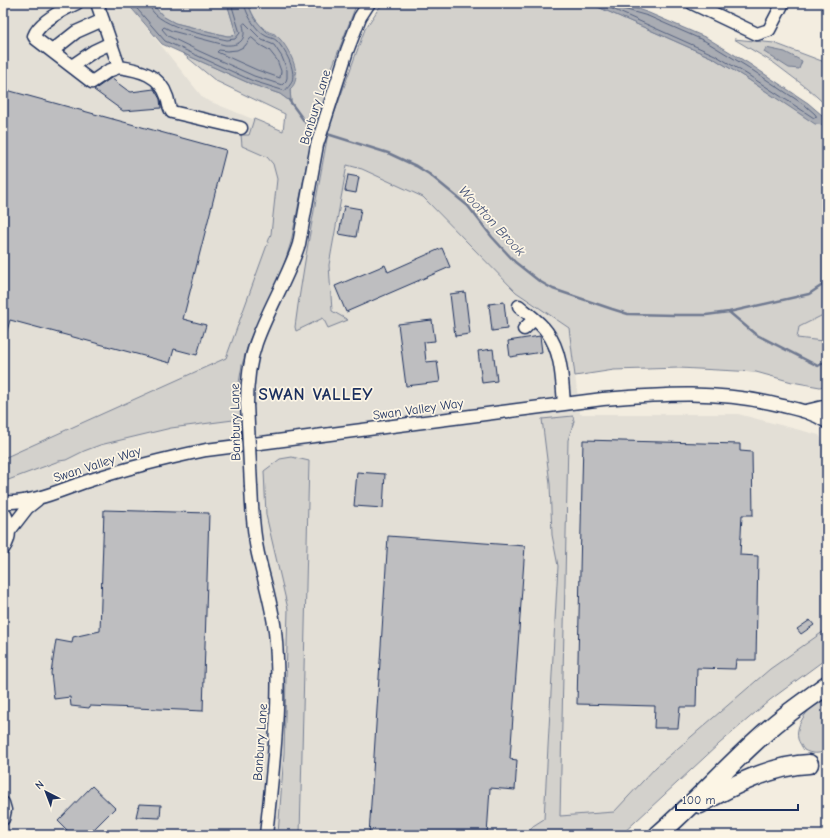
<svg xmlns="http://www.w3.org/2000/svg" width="830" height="838" font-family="'Comic Neue',sans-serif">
<rect width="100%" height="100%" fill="#f3ede0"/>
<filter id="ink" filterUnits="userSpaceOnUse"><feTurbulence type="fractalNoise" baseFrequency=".025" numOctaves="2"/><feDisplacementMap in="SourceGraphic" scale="8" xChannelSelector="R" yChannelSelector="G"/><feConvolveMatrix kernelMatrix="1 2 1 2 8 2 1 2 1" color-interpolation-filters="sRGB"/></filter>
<g filter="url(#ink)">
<path fill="#e3dfd6" d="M3,3H127L204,99L325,149L306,255L323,318L347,320L332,311L329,265L347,165L362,169L423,197L516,292L569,328L580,414H738L819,435L827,448V658L770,700L719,744L621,835H3Z
M827,313V347L823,341L797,338L799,327Z"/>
<path fill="#d3d1cc" stroke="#778095" d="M151,3H227L236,33L233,36H227L175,23L164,17Z
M248,3H357L326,83L325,99L311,143L291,242L282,271L271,297L249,341L242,365L239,383L241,419L171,428L100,445L84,451L66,460L59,461L3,482V457L4,458L226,358L271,234L277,179L273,164L267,157L242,146L241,135H249L254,119L283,131L285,114L216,81L182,53L251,84L280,94L291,102L290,89L275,34C260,31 253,17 248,3Z
M386,3H589L713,58L746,78L815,123L823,125L827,128V313L799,327L797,338L823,341L827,347V385L820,387L792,382L756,372L679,368L614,370L575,376L569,328L516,292L423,197L362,169L347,165L329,265L332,311L348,320L328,328L323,318L296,331L295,327L298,305L306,255L329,128L365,29L379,8Z
M734,39L774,43L827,63V106L807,88L774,63Z
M573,416L574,421L568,440L560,816L614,812L656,767L770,669L827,629V658L770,700L719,744L621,835H527L533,826L544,819L558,566L552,535L550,484L542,419Z
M292,457L309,461L300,835H278L284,753L288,609L266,515L264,471L280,459Z
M827,694V749C821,755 811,754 804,750C802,747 799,742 798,739C794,720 815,704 827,694Z"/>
<path fill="#a9acb3" stroke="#707a91" d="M127,3H151L164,17L175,23L227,36H233L236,33L227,3H248C250,9 252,15 256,20C259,24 263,28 267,32C271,35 276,34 280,39C290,50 304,78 290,89L291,102L280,94L251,84L162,44Z
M589,3H620L649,13L707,38L748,63L808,103L822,115L827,123V128L823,125L815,124L746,78L713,58Z
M766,48L785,52L802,61L799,69L789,68L764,52Z"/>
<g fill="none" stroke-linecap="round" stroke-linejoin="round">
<path stroke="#546180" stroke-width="1" d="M132,3L165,41L253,81L285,91C287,88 291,85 292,81C296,69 285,50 277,41C274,38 270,38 266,36C256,31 246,14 244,3
M149,3C151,26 209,36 227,40L235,39L240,33L231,3
M599,3L715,55L748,75L814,118L817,117L815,114L806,106L746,66L705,41L648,16L623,9L621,6L620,3
M245,23L262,40L274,45L282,57L287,70V78L286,81L282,85L254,76L199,51L168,36L162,29L164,27L172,31L225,45C240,46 247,40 243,25Z
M252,38L260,45L269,50L277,60L281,71L280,78L257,70L217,52L219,50L227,51L237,50L245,46L250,39Z"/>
<path stroke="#707a91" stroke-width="2.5" d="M289,100L310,129L317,131
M324,133L388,153L416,166L429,174L468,206L492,237L515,262L539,281L553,289L612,309L628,314L675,315H706L729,312L809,294L827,282
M729,312L755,334L818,366L827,361"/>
</g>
<path fill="#bebec0" stroke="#1b2f5e" d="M111,78L127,90L131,92L154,89L160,99L161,108L123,111L94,90Z
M3,89L226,150L183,319L206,325L197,355L174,349L170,363L10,320L5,338L3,337Z
M348,175L359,177L356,193L345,191Z
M344,206L361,209L356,237L339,234Z
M442,248L450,267L346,312L335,286L385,265L388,272Z
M465,292L470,334L455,336L450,294Z
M504,302L507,329L492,331L489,304Z
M432,320L435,341L424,342L426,362L437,361L440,382L406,386L398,324Z
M540,336L542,352L510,357L508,341Z
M493,349L497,381L482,383L478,351Z
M583,440L740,444V451L752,452L753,515H742L740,555L758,556L756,660H736L735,669L697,668L696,707H680L678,728H654L655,706L577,704Z
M357,472L385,474L383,508L354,506Z
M104,510L209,513L203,711L90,706L89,708L71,706L70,697L54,699L51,673L56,640L72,643L73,637L100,631Z
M388,536L525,546L510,759L517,760L515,790L490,788L487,835H369Z
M810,620L814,625L801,634L797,629Z
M92,786L115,808L88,835H72L58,821Z
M139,804L161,805L160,818L136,817Z"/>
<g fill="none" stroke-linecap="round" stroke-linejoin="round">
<g stroke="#1b2f5e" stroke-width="15">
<path id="minor" d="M77,3C64,9 39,22 34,36L36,39L92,82L108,71L119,67
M97,3L119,67C140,70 160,75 167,97C169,103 168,107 172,112L241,128
M692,3L757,34L769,30L783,3
M52,51L76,32L103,20
M72,66L94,51L111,43
M519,306C528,314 540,322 547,332C562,352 562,380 564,404
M524,329L534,319
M247,404C247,383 249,363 256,343C268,309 288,278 299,244L317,145L347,51L360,17L369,3
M806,411L827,406
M251,487C252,510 253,532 258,554C264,580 272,605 275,631C282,698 273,769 266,835
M3,502C35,504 64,488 94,479C131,467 168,458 206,450L603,399C664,394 718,390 779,405C796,409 812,412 827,422
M3,511C11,523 11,538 3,549
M10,530L27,508L37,500
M3,803L5,810L3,819"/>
</g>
<g stroke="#1b2f5e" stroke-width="21">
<path id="highway" d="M700,804C730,786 774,765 809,764
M658,835C696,802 730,763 768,730C787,713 807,700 827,685"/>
</g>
<use href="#minor" stroke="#fcf5e5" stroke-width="12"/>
<use href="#highway" stroke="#fcf5e5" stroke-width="18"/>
<g stroke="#1b2f5e" stroke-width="15" stroke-linecap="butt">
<path id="minor-bridge" d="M247,404L251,487"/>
</g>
<use href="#minor-bridge" stroke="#fcf5e5" stroke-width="12"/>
</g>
</g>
<g text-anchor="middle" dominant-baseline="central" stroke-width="3.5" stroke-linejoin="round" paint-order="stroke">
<g font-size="13" fill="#1b2f5e" stroke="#fcf5e5">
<text transform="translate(315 107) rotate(-73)">Banbury Lane</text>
<text transform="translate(418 409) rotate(-8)">Swan Valley Way</text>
<text transform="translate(235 422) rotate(-91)">Banbury Lane</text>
<text transform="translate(97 464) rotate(-18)">Swan Valley Way</text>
<text transform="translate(260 742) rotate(-86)">Banbury Lane</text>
</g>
<g font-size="14" font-style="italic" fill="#465478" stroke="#fcf5e5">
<text transform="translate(492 221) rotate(47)">Wootton Brook</text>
</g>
<g font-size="17" font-weight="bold" letter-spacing="1" fill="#1b2f5e" stroke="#fcf5e5">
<text x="316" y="394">SWAN VALLEY</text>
</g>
</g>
<rect width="830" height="838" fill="none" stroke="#fcf5e5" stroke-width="16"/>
<rect x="8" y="8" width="814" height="822" fill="none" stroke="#1b2f5e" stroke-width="1.5" filter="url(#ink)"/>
<g transform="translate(46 792) rotate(318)" stroke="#fcf5e5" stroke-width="3" paint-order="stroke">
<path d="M0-3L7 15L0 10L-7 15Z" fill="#1b2f5e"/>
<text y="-6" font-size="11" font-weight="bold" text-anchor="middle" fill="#1b2f5e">N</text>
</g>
<path d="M676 804v6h122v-6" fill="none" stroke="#1b2f5e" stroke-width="2"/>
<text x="682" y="804" font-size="12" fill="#1b2f5e" stroke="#fcf5e5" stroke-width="3" paint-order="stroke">100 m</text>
</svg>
